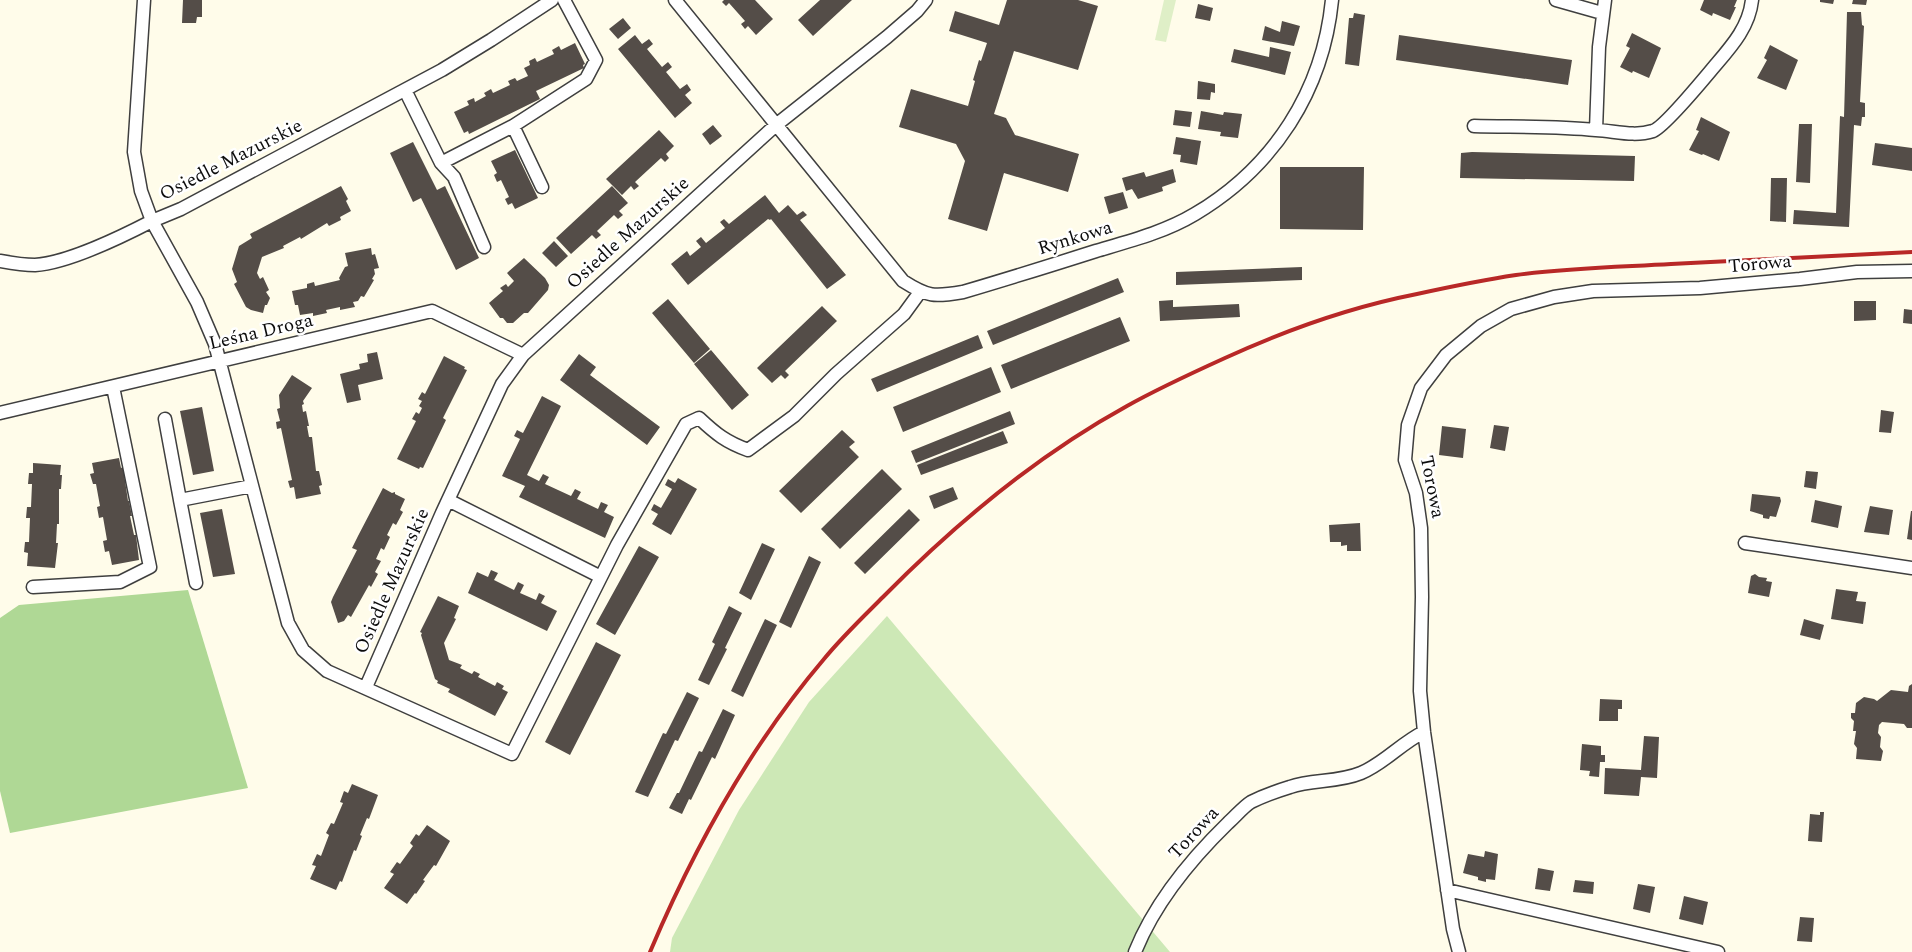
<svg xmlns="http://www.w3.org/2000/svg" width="1912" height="952" font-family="Spectral,serif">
<rect width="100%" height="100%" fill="#fffcea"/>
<path fill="#cde8b6" d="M887,616L1170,952H670L672,938L739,810L809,702Z"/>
<path fill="#afd895" d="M188,590L248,788L10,833L0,791V618L19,605Z"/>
<path fill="#dfefc7" d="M1164,0H1176L1166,42L1155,40Z"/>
<path fill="#544d48" d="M183,0H202V17H197L196,23H182Z
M724,0H755L773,19L756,35L748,26L745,29L741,24L745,21L729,3L726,6L722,2Z
M820,0H852L813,36L798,20Z
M1007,0H1078L1098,6L1078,70L1014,51L994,114L1006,118L1015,135L1079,154L1068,192L1004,173L987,231L948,219L965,161L956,144L899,127L911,89L968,106L975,81L973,80L979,60L981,61L987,43L949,31L955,11L999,25Z
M1704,0H1737L1734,7H1736L1730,20L1713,13L1712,16L1700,10Z
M1820,0H1834L1833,4L1820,2Z
M1853,0H1867L1866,5L1852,4Z
M1198,4L1213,8L1210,21L1195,18Z
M1847,12H1861L1862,25L1864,26L1860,102L1865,103V117H1862L1861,126L1854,125L1849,227L1793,224L1794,210L1836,213L1840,116L1844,117Z
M1354,13L1365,15L1359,66L1345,64L1349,18H1353Z
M623,18L631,28L618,39L609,29Z
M1282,21L1300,26L1294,46L1262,40L1265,26L1280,32Z
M1632,33L1661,48L1649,78L1633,71L1632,73L1620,67L1630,48L1626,46Z
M635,35L642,44L649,39L653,44L647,49L662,67L668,62L672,67L666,72L680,89L687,84L691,90L685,95L692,103L675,118L618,49Z
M1399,35L1572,60L1568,85L1396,60Z
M575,43L585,64L583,65L584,68L536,91L540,99L469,134L468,131L464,133L454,112L469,105L467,101L474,98L475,102L486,96L484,93L491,89L493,93L510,85L508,81L515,78L517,81L528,76L524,68L530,65L529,61L535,58L537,62L554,54L552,50L559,46L561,50Z
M1770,45L1798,60L1786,90L1757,78L1767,60L1764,58Z
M1270,47L1291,52L1285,75L1231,62L1234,49L1269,57Z
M1198,81L1215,84V93L1211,92L1210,100L1197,99Z
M1175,110L1192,112L1190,127L1173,125Z
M1201,111L1223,115L1224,112L1242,114L1238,138L1220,136L1221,132L1198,129Z
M1701,117L1730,132L1719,161L1703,154L1702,155L1689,150L1699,131L1696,130Z
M1799,124H1812L1810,183L1796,182Z
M713,125L722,136L710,145L702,134Z
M659,130L674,146L666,154L669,158L665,162L661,158L635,182L639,186L634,190L631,186L622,195L606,179Z
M1176,137L1201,141L1197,165L1180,162L1181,155L1173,154Z
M413,142L437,190L445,186L479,258L456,270L421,198L413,202L390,153Z
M1875,143L1912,148V171L1872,165Z
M515,150L538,198L515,209L512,203L508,205L505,199L509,197L501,180L497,182L494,175L497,173L491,161Z
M1472,152L1635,156L1634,181L1460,178L1461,153Z
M1280,167H1364L1363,230L1280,229Z
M1173,169L1176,182L1162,187L1163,191L1138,199L1132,189L1126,191L1122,178L1144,172L1146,177Z
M1771,178H1787L1786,222L1770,221Z
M341,186L348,199L346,201L351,211L340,217L341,220L329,226L327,223L301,239L300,237L283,246L284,248L262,257L257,273L260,279L263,277L269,290L266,292L270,298L267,305H265L263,313L251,310L246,307L234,284L237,282L232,269L239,246L252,238L250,234Z
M612,186L628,203L619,211L623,215L618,219L614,215L597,231L601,235L596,239L592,235L571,254L556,238Z
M1123,192L1128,208L1109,214L1104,197Z
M765,195L779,213L788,205L797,215L803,211L807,215L800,220L846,275L827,289L771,219L770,220L768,219L688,285L671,264L687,251L690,256L701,247L696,241L701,237L706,243L725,228L720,222L724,219L729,224Z
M554,241L568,256L556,267L542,253Z
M371,248L372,255L375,254L379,268L374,269L375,274L372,279L374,280L364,297L361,296L358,301L353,302L355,307L340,310V307L326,310L327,313L313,316V313L300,315L298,305H295L292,291L307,288V284L314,282L315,286L340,280L339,278L345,267L348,266L345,253Z
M524,258L545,278L549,285L548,290L528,313H524L513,323H507L503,318H500L489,303L503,291L500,288L506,284L508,287L514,281L507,273Z
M1302,267V280L1176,285V272Z
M1118,278L1124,292L993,345L987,331Z
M668,299L710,349L694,363L652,313Z
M1173,300V307L1239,304L1240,317L1160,321L1159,301Z
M1854,301H1876V320L1854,321Z
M822,306L837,321L785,371L789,375L785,379L781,375L772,383L757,368Z
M1904,309L1912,310V324L1903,323Z
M1120,317L1130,341L1011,389L1001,365Z
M978,335L983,348L877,392L871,379Z
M711,350L749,395L732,410L694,364Z
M377,352L383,379L358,385L361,400L347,403L340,374L360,369L359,364L368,362L367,354Z
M579,354L596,367L590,375L660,427L647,445L560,380Z
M444,356L465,367L464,369L467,370L443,418L446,420L423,468L420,467L419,469L397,459L416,421L412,419L416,412L419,414L422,408L419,406L422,401L418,399L422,392L425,394Z
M991,367L1001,392L903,432L893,407Z
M292,375L312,388L303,401L304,404L302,405L303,412L306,411L309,426H307L309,437H312L316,471H319L322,485L319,486L321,494L296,499L294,487L290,488L288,481L292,480L281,428L277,429L276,422L280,421L277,409L280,408L279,395Z
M542,396L561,406L527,475L539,481L543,474L549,477L545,484L571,496L575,489L581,492L577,499L598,509L601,502L608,505L604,512L614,517L605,538L519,497L525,486L502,476L520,439L514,436L517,430L523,433Z
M202,407L214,471L193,475L180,411Z
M1881,410L1894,412L1891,433L1879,432Z
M1010,411L1015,424L916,463L911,451Z
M1494,425L1509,427L1505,451L1490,448Z
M1442,426L1466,429L1463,458L1439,455Z
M842,430L855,442L849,447L859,457L801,513L779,491Z
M1003,431L1008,443L921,475L917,465Z
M119,458L121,468L123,467L128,501H129L132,516H130L134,535H136L139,560L112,565L109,551L105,552L103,541L107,540L103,517L99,518L97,507L100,506L96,484H93L90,474L94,473L92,463Z
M33,463L61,465L60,475H62L61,489H59V524H57L56,543H58L55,568L27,566L28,553L24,552L25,542H29L30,518H26L27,507H31L32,484H28L29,473H33Z
M882,469L902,489L840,549L821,529Z
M1806,471L1818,472L1816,489L1804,487Z
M678,478L697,489L671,535L652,524L658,514L651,510L654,504L661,508L672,489L665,485L668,479L675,483Z
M953,487L958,499L934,509L929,496Z
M383,488L392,493L395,492V494L405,499L400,510L403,512L396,525L393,523L387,535L390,537L384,550L381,548L376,559L381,561L375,572L378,574L371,587L369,585L351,617L348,615L344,621L338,623L331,602L333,597L357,550L352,548L358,536Z
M1752,494L1780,497L1781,501L1776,517L1770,516L1769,519L1763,518V515L1750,511Z
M1815,500L1842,506L1838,528L1811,522Z
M1870,506L1893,510L1889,535L1864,532Z
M222,509L235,574L213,577L200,513Z
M909,509L920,520L865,574L854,563Z
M1911,511H1912V540L1907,539Z
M1360,523L1361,551H1347V545L1341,546V542H1330L1329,525Z
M762,543L775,549L751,600L739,593Z
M639,546L659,557L615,635L596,624Z
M809,556L821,562L791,628L779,622Z
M491,570L498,573L494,580L514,590L518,582L524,585L520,593L536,600L539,593L545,596L541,603L557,611L547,631L468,593L477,572L488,577Z
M1755,574L1759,577L1767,578L1766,581L1772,582L1769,597L1748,593L1751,576Z
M1836,589L1858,592L1856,601L1866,602L1863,624L1831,619Z
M438,596L459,606L454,618L456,619L444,643L449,660L462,665L460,668L472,674L474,671L480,674L478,677L495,686L497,682L504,686L502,689L508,692L495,716L448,692L450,689L437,683L438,681L435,679L421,635L422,633L420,632Z
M729,606L742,613L725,648L727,649L709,685L698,680L715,644L712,642Z
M765,619L777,625L743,697L731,691Z
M1804,619L1824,625L1820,640L1800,635Z
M596,642L621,655L570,755L545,742Z
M1912,684V728H1907L1904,724L1882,722L1879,725L1878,733L1881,737L1880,747L1883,751L1881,761L1856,759L1857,748L1854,744L1856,731H1853L1854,721L1851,718V713H1855L1856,703L1864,697L1874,699L1877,701L1891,690L1908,692L1909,686Z
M687,692L699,698L678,741L675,740L648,797L635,792L663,733L666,734Z
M1600,699L1622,700V709H1618V721H1599Z
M723,709L735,715L715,759L712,757L691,800L689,799L682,814L669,808L677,793H679L699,751L702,752Z
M1644,736L1659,737L1657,778L1641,777L1639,796L1604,794L1605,768L1641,770Z
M1582,744L1601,746V755H1605V762H1600L1599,777L1589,776L1590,771L1580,770Z
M352,784L378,795L369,819L367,818L360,835L362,836L356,851L354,850L342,882L340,881L336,890L310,879L316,866L312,865L317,854L321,856L329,835L326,833L331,823L334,824L343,803L340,802L344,791L348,793Z
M1820,812H1824L1822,842L1808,841L1810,814L1820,815Z
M427,825L450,841L436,866L434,865L423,880L425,881L416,894L415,893L407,904L384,888L394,874L390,872L397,862L400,864L413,846L410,843L416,834L419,836Z
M1485,851L1498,854L1495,880L1486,879V882L1478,880V877L1463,873L1468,854L1484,857Z
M1538,868L1554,871L1550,891L1535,889Z
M1575,880L1594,882L1593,894L1573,892Z
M1638,884L1655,887L1650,913L1633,909Z
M1684,896L1708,902L1703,925L1679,919Z
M1800,917L1814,918L1812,942L1797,941Z"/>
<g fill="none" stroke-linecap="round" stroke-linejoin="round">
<g stroke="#3f3f3f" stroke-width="15">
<path id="street" d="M552,0L491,40L442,70L181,209L152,221L197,302L215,344L288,623L303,650L327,671L512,754L617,545L686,424L699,418C716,434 726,442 748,450L794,416L836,374L904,314L920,292
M675,0L903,281C928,297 934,297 963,292C1007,279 1052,265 1096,251C1130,241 1165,232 1195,214C1274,167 1323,91 1332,0
M1556,0L1602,13
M405,90L441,163L513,126L586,79L596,60L564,0
M513,126L542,187
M1474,126C1515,127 1556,126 1596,130C1615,131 1634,137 1653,131C1664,127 1703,80 1713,68C1730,48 1749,28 1752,0
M1596,130L1599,47L1605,0
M441,163L454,177L484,247
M0,261C11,263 24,265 35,265C67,263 123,236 152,221L141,191L134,152L144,0
M0,413L432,311L523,355
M165,419L180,500L252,486
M180,500L196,583
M448,500L601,577
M1745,543L1912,568
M33,587L120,582L150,567L113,387
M366,687L442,513L502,384L523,355L776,125L887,37L917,11L926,0
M1447,890L1718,952
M1135,952C1155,902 1190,860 1228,823C1235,817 1243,807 1251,802C1263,796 1277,791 1290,787C1312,779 1337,783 1361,773C1385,763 1401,743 1424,732
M1459,952L1453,929L1424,732L1420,691L1422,597L1421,528L1416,493L1405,460L1408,425L1421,388L1446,355L1481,326L1511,309L1554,297L1593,291L1700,288L1800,279L1857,272L1912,271"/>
</g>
<use href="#street" stroke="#fff" stroke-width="12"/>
<path stroke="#b82827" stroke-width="4" d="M650,952C694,848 750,746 824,659C842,637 863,617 883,597C956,523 1036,456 1127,406C1159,388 1192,373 1225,358C1286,330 1351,307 1417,294C1449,287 1483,280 1516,275C1567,268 1619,267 1671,264C1751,260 1832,256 1912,252"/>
</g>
<g text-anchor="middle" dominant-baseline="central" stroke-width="5" stroke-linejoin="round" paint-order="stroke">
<g font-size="19" fill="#0c0c0c" stroke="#fff">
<text transform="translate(231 160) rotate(-27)">Osiedle Mazurskie</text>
<text transform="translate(628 233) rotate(-42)">Osiedle Mazurskie</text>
<text transform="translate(1075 238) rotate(-17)">Rynkowa</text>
<text transform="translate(1760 264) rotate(-5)">Torowa</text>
<text transform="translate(261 332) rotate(-13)">Leśna Droga</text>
<text transform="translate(1432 487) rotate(79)">Torowa</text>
<text transform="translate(392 581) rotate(-66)">Osiedle Mazurskie</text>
<text transform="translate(1194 833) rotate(-47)">Torowa</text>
</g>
</g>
</svg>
